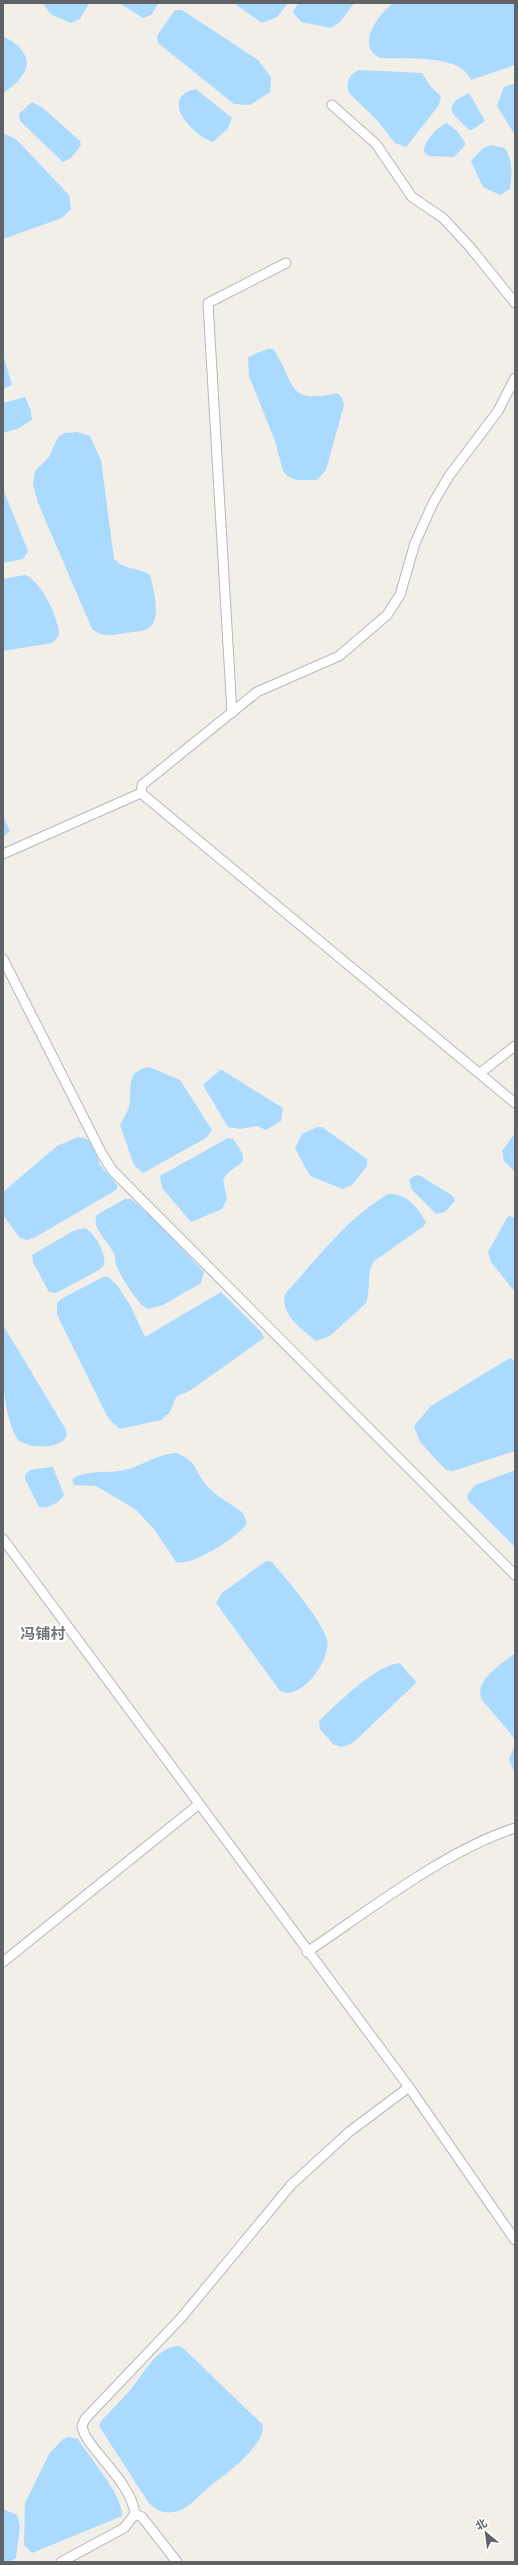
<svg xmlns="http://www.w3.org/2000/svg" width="518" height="2565" font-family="Raleway,'Noto Sans SC',sans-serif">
<rect width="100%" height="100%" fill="#f1efe8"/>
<path fill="#aadaff" d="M42,3H89L80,19L71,23L52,15Z
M119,3H158V4L151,15L143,18Z
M234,3H288L277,17L262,23Z
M298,3H354L340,22L331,28L301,22L293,12Z
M393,3H515V65L471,80C461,53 404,60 380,58C355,46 378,15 393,3Z
M175,10H182L258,60L271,77L270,92L250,105L234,104L158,43L157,36Z
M3,36C36,53 33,74 3,93Z
M359,70L422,73L430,86L441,96L439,105L406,147L395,143L375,118L349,93C345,84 349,74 359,70Z
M515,83V135L497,106L504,87Z
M196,89L232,118L228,128L213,142C193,136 157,97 196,89Z
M469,93L485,121L472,130H469L453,114L451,108L456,100Z
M32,102L43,108L80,141L81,145L71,158L63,162L20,121L19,114Z
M447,123L458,132L466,144L454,157L429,156L424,152C423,142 438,126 447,123Z
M3,133L17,140L69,195L71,209L62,218L3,239Z
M491,145L505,148C513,162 512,174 510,189L500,195L483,187L471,161L482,149Z
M267,349H273C297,383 284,405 338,393L342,398L344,405L326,470L317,480H296L287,476L283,471L275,441L249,376L248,357Z
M3,354L12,385L3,389Z
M25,397L31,411L32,420L17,429L3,433V403Z
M77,432L90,436L101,460L114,559C125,571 139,567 150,575C153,589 164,623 145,630C139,632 131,632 124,633C111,636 102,637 92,629L38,503L33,484L35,471L49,457L58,437L64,433Z
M3,489L28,551L23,559L3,563Z
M25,575C41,580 60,620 59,636L52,643L3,651V579Z
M3,816L10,831L3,837Z
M149,1067L180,1080L212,1130L206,1138L143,1173L134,1165L120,1125C123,1119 127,1113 129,1107C133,1089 123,1072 149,1067Z
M220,1070H222L283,1108L281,1121L266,1130L257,1126L240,1129L228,1127L204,1087L203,1085Z
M317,1127H322L367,1159V1166L352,1185L343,1189L310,1176L295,1148L302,1134Z
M515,1133V1172L504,1161L502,1151Z
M78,1137L87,1139L92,1144L100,1165L118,1186L116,1190L34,1238L27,1240L20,1238L3,1215V1192L57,1146Z
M228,1138L233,1139C256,1169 234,1160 223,1180L227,1199L222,1209L191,1222L162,1188L160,1176Z
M419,1175L453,1196L455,1201L445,1212L436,1214L412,1190L409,1180L414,1176Z
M388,1194C407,1193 417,1207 426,1222L424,1226L374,1261C366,1273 371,1290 366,1303L330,1336L316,1341C302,1329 280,1315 285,1294C316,1260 347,1218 388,1194Z
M125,1199H131L150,1215L204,1272L201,1283L163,1305L148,1309C139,1306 121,1277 117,1267C115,1263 116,1257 113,1252C108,1241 89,1227 98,1214Z
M508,1216L513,1217L515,1220V1292L491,1262L488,1252Z
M84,1228C94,1230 107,1255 104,1265L99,1270L56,1293L49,1292L33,1262L32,1255L73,1231Z
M103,1277H108L117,1285L130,1305L145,1337L221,1292L262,1333L264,1338L191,1390L176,1397L170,1412L161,1420L120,1429L108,1418L57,1315V1303L61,1299Z
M3,1325L65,1428L67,1435C63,1450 24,1450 16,1437C0,1405 3,1361 3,1325Z
M510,1358L515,1361V1451L453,1471L446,1470L420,1442L414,1426L431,1406Z
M177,1453C200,1463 194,1474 210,1489C220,1499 232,1504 243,1513L247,1523C239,1537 191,1567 176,1562L154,1529L135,1509L96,1486L74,1485L72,1480C79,1470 109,1473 120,1471C140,1468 157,1453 177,1453Z
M50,1467H53L64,1495C59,1503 48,1509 39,1507L25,1479V1475L30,1470Z
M515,1470V1547L468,1500L467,1495L475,1485Z
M266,1561L272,1562C284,1576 324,1623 327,1640C330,1653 317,1675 307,1683C299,1690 291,1696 280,1691L216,1603L222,1593Z
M515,1653V1739L482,1700C473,1680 502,1664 515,1653Z
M400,1663L416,1682L415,1684L356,1740L349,1745L341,1747L333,1744L320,1729L319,1721C337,1704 375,1665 400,1663Z
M515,1745V1775L509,1759Z
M178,2346L183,2348L263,2425C264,2448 224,2475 208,2488C196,2497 189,2510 173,2512C163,2514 155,2509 148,2502L99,2426L101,2421C111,2410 122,2400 131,2389C144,2374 155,2348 178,2346Z
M69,2437L78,2439C88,2456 124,2496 122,2516L32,2553L24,2545L25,2503L49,2454L63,2439Z
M3,2509L17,2515L20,2526L16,2558L9,2562H3Z"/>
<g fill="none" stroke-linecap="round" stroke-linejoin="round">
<g stroke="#b5b8bc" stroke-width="11">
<path id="minor" d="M332,105L376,144L412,197L443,218L470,247L515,303
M232,713L208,303L286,263
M141,793L142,785L257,692L339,656L387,615L400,595L415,543L433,503L449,476L498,411L515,378
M141,793L515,1103
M3,854L141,793
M3,959L102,1154L112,1170L515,1575
M480,1073L515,1046
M3,1539L409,2087L515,2240
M307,1952C368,1911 446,1850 515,1828
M3,1962L198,1805
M135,2514L142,2517L177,2562
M61,2562L124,2528L135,2514C131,2480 85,2448 82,2426L85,2419L181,2318L291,2185L349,2132L409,2087"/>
</g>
<use href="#minor" stroke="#fff" stroke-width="9"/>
</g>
<g text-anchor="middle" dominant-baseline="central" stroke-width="4" stroke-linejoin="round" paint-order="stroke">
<g font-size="15" font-weight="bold" fill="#70757a" stroke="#fff">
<text x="43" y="1634">冯铺村</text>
</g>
</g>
<rect width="518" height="2565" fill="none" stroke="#5f6368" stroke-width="8"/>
<g transform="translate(486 2533) rotate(331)" stroke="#ffffff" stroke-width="3" paint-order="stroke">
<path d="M0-3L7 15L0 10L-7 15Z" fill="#5f6368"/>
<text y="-6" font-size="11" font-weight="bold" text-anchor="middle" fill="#5f6368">北</text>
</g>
</svg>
